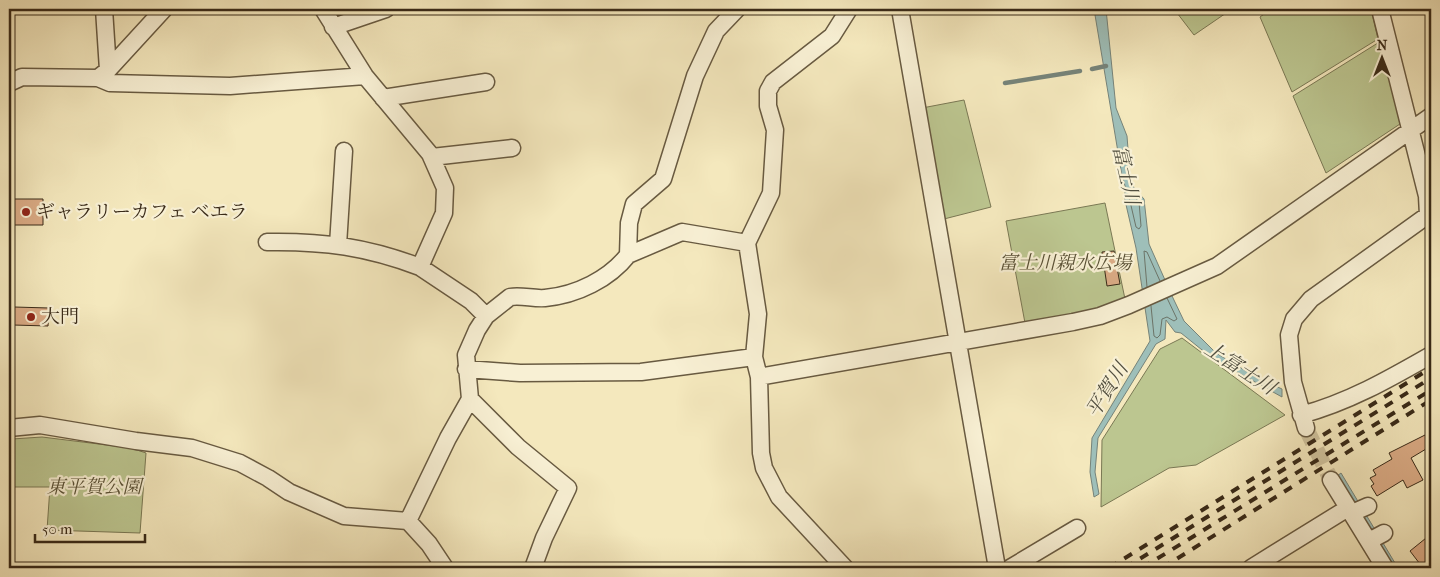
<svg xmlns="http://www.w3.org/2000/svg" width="1440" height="577" font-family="'IM FELL French Canon','Noto Serif JP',serif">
<rect width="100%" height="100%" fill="#f4e8bd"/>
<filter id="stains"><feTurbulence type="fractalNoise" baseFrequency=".004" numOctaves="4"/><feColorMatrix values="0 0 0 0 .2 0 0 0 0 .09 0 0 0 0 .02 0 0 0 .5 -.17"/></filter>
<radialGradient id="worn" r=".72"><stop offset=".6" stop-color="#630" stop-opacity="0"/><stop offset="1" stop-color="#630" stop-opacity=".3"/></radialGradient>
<path fill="#bcc690" stroke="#7a7854" d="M1174,9H1232L1194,35Z
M1271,9H1371L1378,39L1292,92L1260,17Z
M1381,41L1400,124L1326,173L1293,96Z
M964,100L991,207L944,219L922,108Z
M1105,203L1125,299L1101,309L1025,323L1006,221Z
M1182,338L1285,415L1196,465L1169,468L1101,507L1102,440L1160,349Z
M42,437L131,448L146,453L140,533L47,530L50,487H12V439Z"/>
<path fill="#9ebfb9" stroke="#768379" d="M1094,9H1106L1116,108L1127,136L1130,175L1134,188L1144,199L1149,244L1173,298L1184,321L1216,353L1256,377L1282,389V397L1212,358L1181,333L1175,332L1166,320L1165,339L1156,344L1098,438L1095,472L1099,494L1094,497L1090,472L1092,438L1150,341L1136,248L1124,196L1126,189L1122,176Z
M1341,473L1398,568H1390L1337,476Z"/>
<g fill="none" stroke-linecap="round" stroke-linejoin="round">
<path stroke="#6c7468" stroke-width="1" d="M1131,194L1139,202L1141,226L1139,229L1136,227L1129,197Z
M1147,287L1144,251L1147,252L1160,281
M1151,306L1154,336L1157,338L1160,335L1162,319L1167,317L1174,321L1177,319L1167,298"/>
<path stroke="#768379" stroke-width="4.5" d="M1092,69L1106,66
M1005,83L1080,71"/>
</g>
<path fill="#dbac86" stroke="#392a18" d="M9,199H43V225H9Z
M1114,251L1120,284L1107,286L1102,252Z
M14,307L49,308L48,326L13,325Z
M1431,432V446L1411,458L1423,480L1407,488L1403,480L1377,496L1371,486L1374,484L1370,478L1376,475L1373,470L1392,459L1389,453Z
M1431,534V568H1423L1410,551Z"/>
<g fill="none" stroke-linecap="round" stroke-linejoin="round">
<path stroke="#cfc29c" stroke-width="16" stroke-dasharray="16 8" stroke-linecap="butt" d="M1306,428L1331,480"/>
<g stroke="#685a41" stroke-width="19">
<path id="minor" d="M104,9L108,70
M900,9L997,568
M333,27L386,9
M98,78L110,83L230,86L365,76
M9,83L22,77L98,78L108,70L164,9
M383,98L486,82
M432,157L512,148
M267,242C324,241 367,247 420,267L444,213L445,188L430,154L365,76L323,9
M338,245L344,151
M628,255L682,232L747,243
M420,267L471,301L486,316
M466,369L520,373L641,372L754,357
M759,377L1073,322L1100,316L1129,305L1217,266L1431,116
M1301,415C1349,402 1389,379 1431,355
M9,428L40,425L136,441L192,448L240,463L268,478L289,492L344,516L408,521L429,544L445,568
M1306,428L1293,382L1289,335L1294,319L1311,299L1428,215L1427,196L1380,9
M1331,480L1385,568
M1352,513L1368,506
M408,521L448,438L470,399
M1369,541L1384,533
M533,568L544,538L568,488L518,447L470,399L466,355L477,330L486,316L510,297C522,295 533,299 545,298C577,295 609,279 628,255L629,223L634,204L663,179L695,76L716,31L737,9
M845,568L779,497L764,468L761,453L759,377L754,357L758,314L747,243L771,193L775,130L768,106V91L773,82L832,36L849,9
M1010,568L1077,528
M1251,568L1348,508"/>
</g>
<use href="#minor" stroke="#f8f0d4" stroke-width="16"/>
<path stroke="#392a18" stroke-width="4" stroke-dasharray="9 9" stroke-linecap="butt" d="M1109,568L1431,368
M1125,568L1431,378
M1142,568L1431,390
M1162,568L1431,400"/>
</g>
<g fill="#8f2418" stroke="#f8f0d4" stroke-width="2">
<circle cx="26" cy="212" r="5"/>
<circle cx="31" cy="317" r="5"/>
</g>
<g text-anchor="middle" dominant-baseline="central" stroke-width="4.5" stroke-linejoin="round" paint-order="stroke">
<g font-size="19" fill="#392a18" stroke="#f8f0d4" text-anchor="start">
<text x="36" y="212">ギャラリーカフェ ベエラ</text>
<text x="41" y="317">大門</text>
</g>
<g font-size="19" font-style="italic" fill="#5a5136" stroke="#f8f0d4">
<text x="1065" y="263">富士川親水広場</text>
<text x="94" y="487">東平賀公園</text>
</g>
<g font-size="20" font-style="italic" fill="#524f40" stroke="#f8f0d4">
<text transform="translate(1126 175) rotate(77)">富士川</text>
<text transform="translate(1240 368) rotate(33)">上富士川</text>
<text transform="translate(1107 390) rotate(-58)">平賀川</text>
</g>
</g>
<rect width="1440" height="577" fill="none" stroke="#f4e8bd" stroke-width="30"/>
<rect x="10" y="10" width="1420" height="557" fill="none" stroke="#392a18" stroke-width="2.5"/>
<rect x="15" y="15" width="1410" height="547" fill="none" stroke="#392a18"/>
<g transform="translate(1382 58)" stroke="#f8f0d4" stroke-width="4" paint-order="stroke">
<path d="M0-4L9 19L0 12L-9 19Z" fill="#392a18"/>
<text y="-8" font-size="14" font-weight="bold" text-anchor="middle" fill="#392a18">N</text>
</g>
<path d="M35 534v8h110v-8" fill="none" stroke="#392a18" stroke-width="2.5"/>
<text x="42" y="534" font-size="15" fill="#392a18" stroke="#f8f0d4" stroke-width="4" paint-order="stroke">50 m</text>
<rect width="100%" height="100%" filter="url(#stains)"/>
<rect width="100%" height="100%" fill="url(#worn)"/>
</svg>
